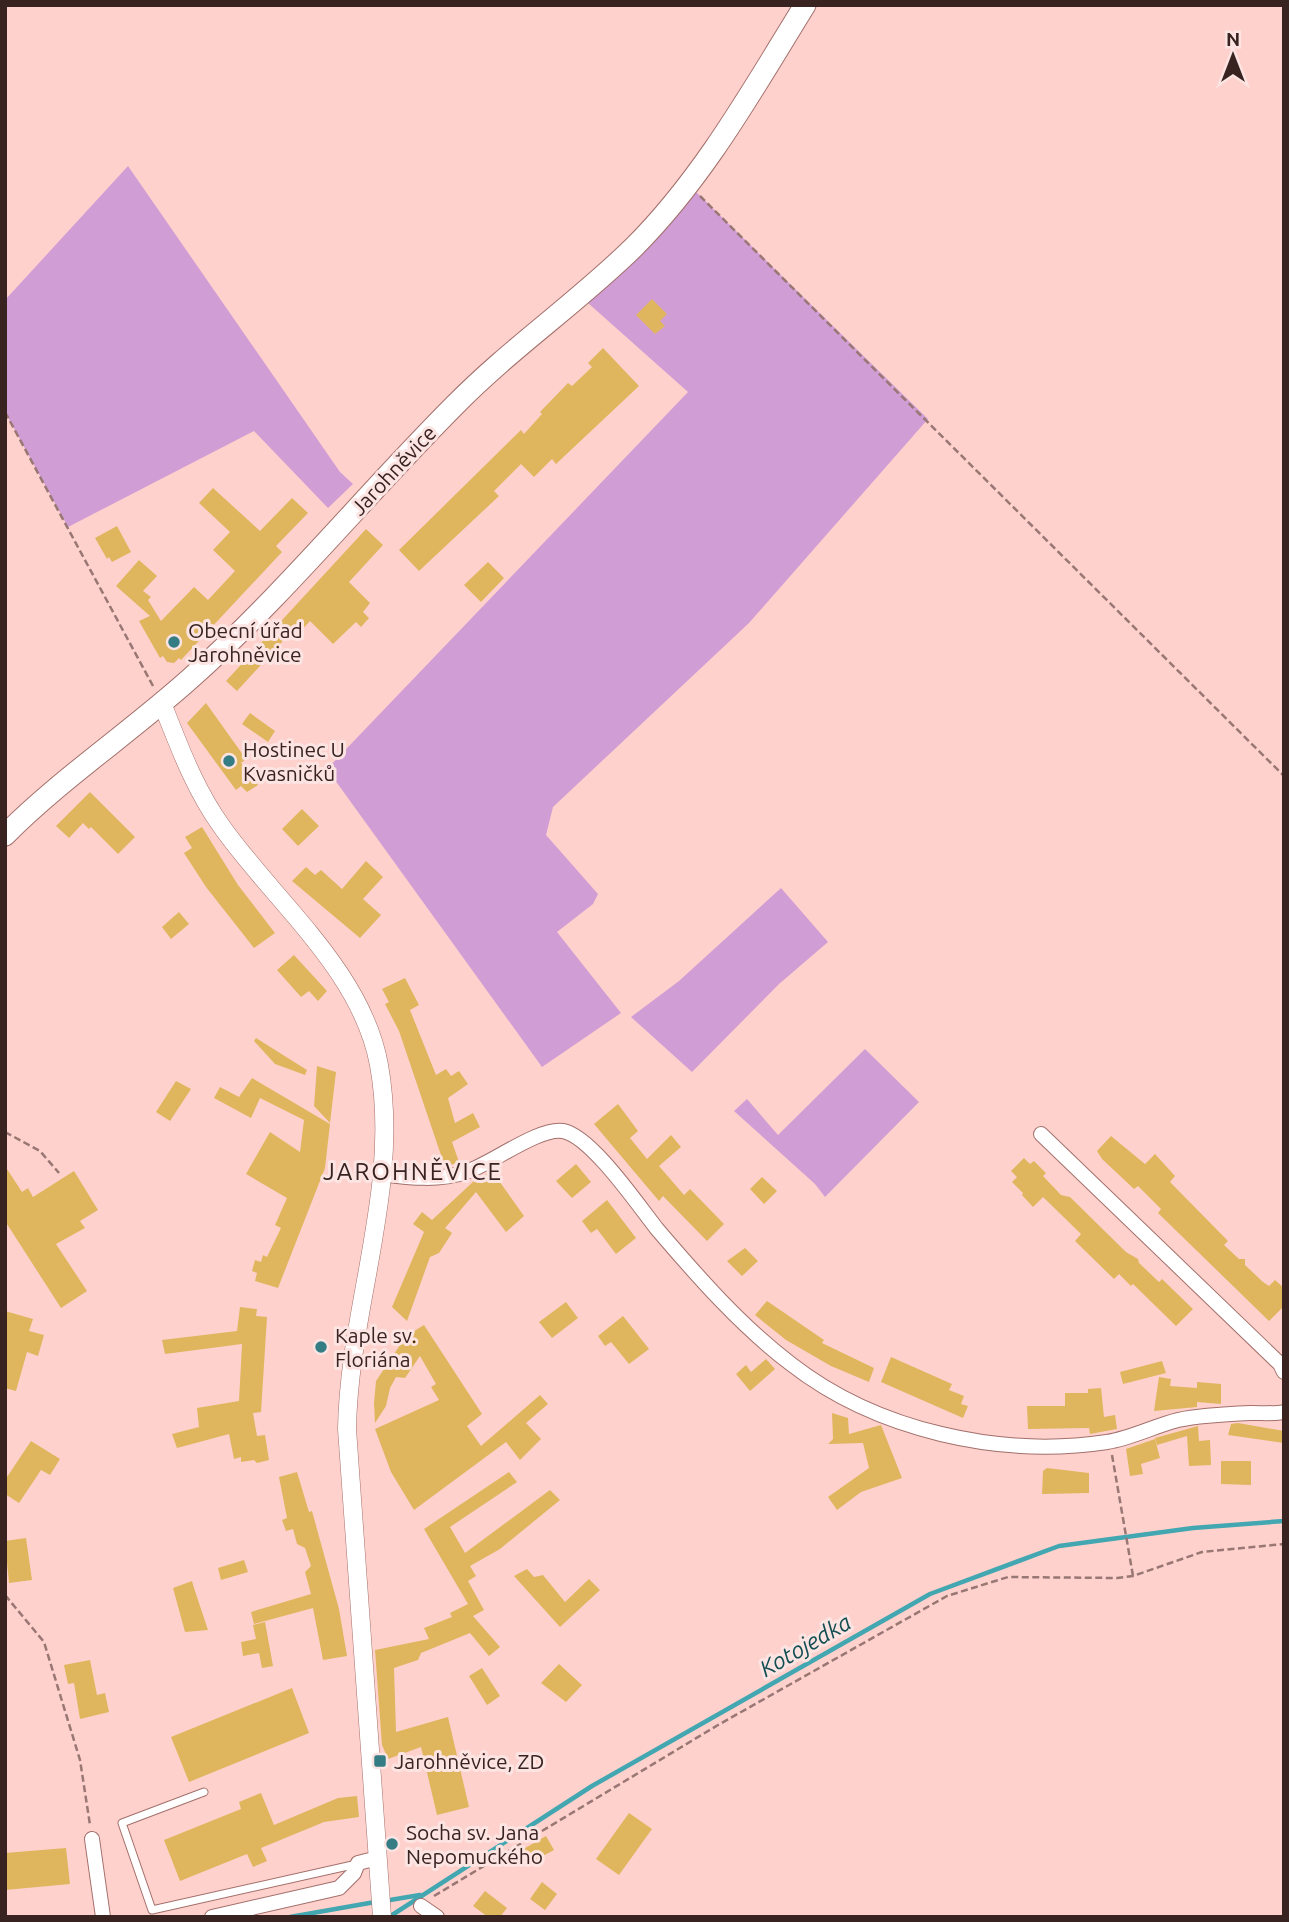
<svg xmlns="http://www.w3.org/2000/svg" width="1289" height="1922" font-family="Ubuntu,sans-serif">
<rect width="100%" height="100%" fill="#ffd1cc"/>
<path fill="#d19dd5" d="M128,166L340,472L353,484L328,508L254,431L68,527L5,412V300Z
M688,184L928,419L749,623L553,807L546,835L598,894L593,904L557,932L621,1013L542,1067L327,769L688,392L579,295Z
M781,888L828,942L779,984L692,1072L631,1017L679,981Z
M865,1049L919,1102L825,1197L815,1184L734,1111L747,1099L778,1135Z"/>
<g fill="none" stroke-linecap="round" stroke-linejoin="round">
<path stroke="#42a7b1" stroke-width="4.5" d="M384,1901L420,1895
M290,1917L375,1902
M389,1917L592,1786L930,1594L1059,1546L1193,1528L1284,1521"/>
</g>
<path fill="#dfb65e" d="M652,299L667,314L660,321L665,326L655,334L636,315Z
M603,348L639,386L556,464L552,459L534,477L521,464L494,491L499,496L419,571L399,550L521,430L524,434L542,414L540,412L568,383L572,386L592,367L588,363Z
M213,488L260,531L292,498L308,513L276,546L282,552L181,660L179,658L174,663L167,662L163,656L160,658L139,621L150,616L116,586L139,560L157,576L143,591L151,597L148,600L161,621L194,587L208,600L235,571L213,550L230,532L199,503Z
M117,526L131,552L112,562L109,557L107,559L95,538Z
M366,529L383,545L349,582L370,603L363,612L369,618L361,627L356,622L333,644L310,621L296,636L291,632L237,691L226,681Z
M488,562L504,578L481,602L464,585Z
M206,703L246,759L241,763L258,785L247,792L241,786L236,790L187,723Z
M250,713L275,731L268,742L242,724Z
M90,792L135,837L118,854L91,827L89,829L83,823L69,838L56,826Z
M302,809L319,826L298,846L282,829Z
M202,827L238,885L275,933L254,948L206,887L184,853L192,848L185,837Z
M366,861L383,877L363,899L381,915L360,938L292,881L306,867L315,875L321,870L342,889Z
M179,912L189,924L171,939L162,927Z
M294,955L327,991L318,1001L309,991L301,997L277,970Z
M405,978L419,1005L410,1010L436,1075L446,1069L451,1076L459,1071L468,1084L448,1098L455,1123L473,1113L480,1127L452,1142L459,1162L445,1167L399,1031L385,1004L389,1002L382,989Z
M256,1038L307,1070L305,1075L275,1064L254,1041Z
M317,1066L336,1072L330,1123L314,1106Z
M252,1078L330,1124L325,1168L278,1288L255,1281L257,1273L252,1271L255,1260L261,1262L263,1255L267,1257L281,1228L275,1225L287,1198L246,1174L270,1132L300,1152L304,1120L260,1098L251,1118L214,1098L220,1087L239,1097Z
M176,1081L191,1089L170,1121L156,1112Z
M618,1104L638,1131L630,1138L647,1159L671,1135L681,1147L659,1166L684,1195L690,1189L724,1224L707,1241L663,1196L659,1201L594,1124Z
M1111,1136L1145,1164L1155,1154L1175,1176L1170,1182L1228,1241L1224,1245L1239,1259H1245V1265L1263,1282L1269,1286L1275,1280L1284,1288V1306L1269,1321L1158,1213L1161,1209L1138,1186L1134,1189L1102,1159L1097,1151Z
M1024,1158L1030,1164L1034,1161L1046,1173L1043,1176L1061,1195L1070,1197L1126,1252L1138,1259L1139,1263L1159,1282L1162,1279L1193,1309L1176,1326L1133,1284L1131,1286L1119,1274L1114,1279L1075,1241L1081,1234L1043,1197L1033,1207L1022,1195L1023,1193L1012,1182L1017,1177L1011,1171Z
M576,1164L591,1182L572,1198L556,1181Z
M5,1166L22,1192L28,1188L33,1197L74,1171L98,1210L80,1221L85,1228L56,1244L87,1291L61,1308L5,1221Z
M492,1171L524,1216L506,1232L476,1192L445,1228L452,1233L439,1253L430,1257L407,1321L392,1307L424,1232L413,1224L422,1212L432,1220L474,1181Z
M762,1177L777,1191L764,1204L750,1189Z
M607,1200L636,1238L616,1254L597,1229L591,1233L582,1221Z
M745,1248L758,1261L742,1276L727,1261Z
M767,1301L824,1340L822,1343L874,1368L869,1382L831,1366L786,1340L755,1315Z
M566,1302L578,1318L552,1338L539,1322Z
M240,1307L257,1309L256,1316L267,1317L261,1412L253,1413L257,1436L265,1435L269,1460L257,1463L254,1460L241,1462V1457L234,1459L229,1434L177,1448L172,1434L199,1427L197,1408L239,1401L242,1344L165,1354L162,1340L237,1331Z
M5,1311L33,1319L29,1331L44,1335L38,1356L27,1352L16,1391L5,1388Z
M623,1316L649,1349L629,1364L611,1342L605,1346L598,1336Z
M424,1325L482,1414L467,1426L481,1446L540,1395L548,1404L526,1423L541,1439L520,1460L506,1442L414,1510L391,1472L375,1429L439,1400L431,1387L436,1384L420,1356L405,1378L396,1377L390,1388L386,1406L375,1423L374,1403L376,1381L406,1336Z
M891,1357L952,1384L949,1390L964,1396L961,1404L968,1406L963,1418L881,1382Z
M766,1359L775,1369L750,1391L736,1374L746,1365L751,1372Z
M1162,1361L1166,1373L1123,1384L1120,1372Z
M1159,1377L1171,1379L1170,1386L1197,1388V1382L1221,1384V1404L1197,1402V1407L1154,1411Z
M1101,1388L1104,1417L1115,1415L1117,1429L1090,1434L1089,1428L1028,1429L1027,1406H1065V1393H1088V1389Z
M832,1413L848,1418L849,1434L881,1425L902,1478L861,1492L837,1510L828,1497L869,1468L863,1443L828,1444L833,1439Z
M1238,1423L1284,1431V1443L1228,1435L1231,1424Z
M1198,1426L1199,1441L1210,1440L1211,1465L1189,1466L1187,1436L1157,1445L1155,1438Z
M1155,1439L1160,1458L1141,1464L1143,1474L1130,1476L1126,1449Z
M31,1441L60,1459L50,1475L41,1470L19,1503L5,1494V1480Z
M1221,1461H1251V1485L1221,1484Z
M1047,1468L1089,1473V1493L1042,1494L1043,1471Z
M297,1472L309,1512L312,1511L339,1609L347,1656L323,1660L313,1608L254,1624L251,1612L311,1594L305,1572L311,1566L305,1548L297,1544L293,1529L286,1531L282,1520L287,1518L279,1477Z
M509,1472L517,1482L450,1527L465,1553L550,1490L560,1500L500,1549L470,1566L476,1576L468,1581L484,1610L473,1616L500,1647L489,1656L470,1633L421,1653L418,1660L394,1668L396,1732L448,1717L469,1807L437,1815L421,1747L388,1759L382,1745L375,1650L429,1639L424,1628L452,1617L450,1613L468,1604L424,1529Z
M26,1538L32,1580L9,1583L5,1541Z
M244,1560L248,1572L221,1580L218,1568Z
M527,1569L534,1577L543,1575L565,1602L589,1579L600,1590L560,1627L514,1576Z
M192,1581L194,1588L208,1630L185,1632L173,1588Z
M265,1622L273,1666L262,1668L259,1653L243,1656L241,1642L256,1639L253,1625Z
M90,1660L97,1695L105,1693L109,1712L80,1719L74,1683L68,1684L64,1665Z
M559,1664L582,1685L566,1702L541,1683Z
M482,1668L500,1696L487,1705L469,1676Z
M292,1688L309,1733L189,1782L171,1737Z
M261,1793L274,1825L338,1798L357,1796L359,1817L324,1822L261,1848L267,1861L253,1867L247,1854L180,1881L164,1840L241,1809L239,1802Z
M629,1813L652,1829L619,1875L596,1859Z
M546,1836L554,1850L528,1864L520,1851Z
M66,1848L70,1884L5,1890V1853Z
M542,1882L557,1894L545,1910L530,1899Z
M485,1891L507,1908L500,1917H488L473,1906Z"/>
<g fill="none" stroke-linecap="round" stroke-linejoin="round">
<g stroke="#a3706c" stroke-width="9">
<path id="service" d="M204,1792L122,1823L152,1910L357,1864"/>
</g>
<g stroke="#a3706c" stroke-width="16">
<path id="minor" d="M1041,1134L1280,1364L1284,1372
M382,1174C411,1178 439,1181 466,1172C491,1164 539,1127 563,1131C591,1136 638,1205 657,1229C698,1277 741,1326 791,1364C877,1431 1001,1458 1107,1442C1132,1438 1154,1426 1178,1420C1202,1415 1228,1414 1252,1413C1263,1413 1274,1414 1284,1412
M92,1839L103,1917
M421,1906L437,1917
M212,1917L339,1888L354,1873L358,1863L378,1858"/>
</g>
<g stroke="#a3706c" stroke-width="19">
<path id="tertiary" d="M162,703C179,746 195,790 222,827C275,902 362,971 379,1065C401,1187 349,1307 347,1429L382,1917"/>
</g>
<g stroke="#a3706c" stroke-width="23">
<path id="secondary" d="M5,835C63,777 131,732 192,677C286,593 366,494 455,405C511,348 577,303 634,247C704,177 753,89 805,5"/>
</g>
<path stroke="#987774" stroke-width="2.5" stroke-dasharray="7 3.5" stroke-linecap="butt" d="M700,196L1284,776
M5,412L153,686
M5,1132L40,1151L59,1173
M1112,1455L1133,1576
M5,1595L44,1642L80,1760L90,1825
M434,1896L718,1725L947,1596L1008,1577L1117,1578L1133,1576L1202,1552L1284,1544"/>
<use href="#service" stroke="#fff" stroke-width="7"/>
<use href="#minor" stroke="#fff" stroke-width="14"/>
<use href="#tertiary" stroke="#fff" stroke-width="18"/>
<use href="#secondary" stroke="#fff" stroke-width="21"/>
</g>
<g fill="#357d85" stroke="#fce4e2" stroke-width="2.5">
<circle cx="174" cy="642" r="7"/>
<circle cx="229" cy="761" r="7"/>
<circle cx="321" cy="1347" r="7"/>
<rect x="373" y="1754" width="14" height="14" rx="3.5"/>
<circle cx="392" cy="1844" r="7"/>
</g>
<g text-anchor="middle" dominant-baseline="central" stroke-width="6" stroke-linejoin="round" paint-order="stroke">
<g font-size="21" fill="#382321" stroke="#fce4e2">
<text transform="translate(393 470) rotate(-47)">Jarohněvice</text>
</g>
<g font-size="21" fill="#382321" stroke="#fce4e2" text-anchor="start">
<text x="188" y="630">Obecní úřad<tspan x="188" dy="24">Jarohněvice</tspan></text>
<text x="243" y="749">Hostinec U<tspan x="243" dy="24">Kvasničků</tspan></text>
<text x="335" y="1335">Kaple sv.<tspan x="335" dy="24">Floriána</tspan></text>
<text x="394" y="1761">Jarohněvice, ZD</text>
<text x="406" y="1832">Socha sv. Jana<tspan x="406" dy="24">Nepomuckého</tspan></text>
</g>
<g font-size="23" font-style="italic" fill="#134e53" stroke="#fce4e2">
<text transform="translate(805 1645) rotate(-30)">Kotojedka</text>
</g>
<g font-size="24" letter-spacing="2" fill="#382321" stroke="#fce4e2">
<text x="413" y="1171">JAROHNĚVICE</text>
</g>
</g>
<rect width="1289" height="1922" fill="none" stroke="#382321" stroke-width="14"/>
<g transform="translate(1233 56)" stroke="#fce4e2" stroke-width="5" paint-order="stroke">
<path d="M0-5L12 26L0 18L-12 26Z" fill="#382321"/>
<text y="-10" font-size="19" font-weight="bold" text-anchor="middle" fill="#382321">N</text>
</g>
</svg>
